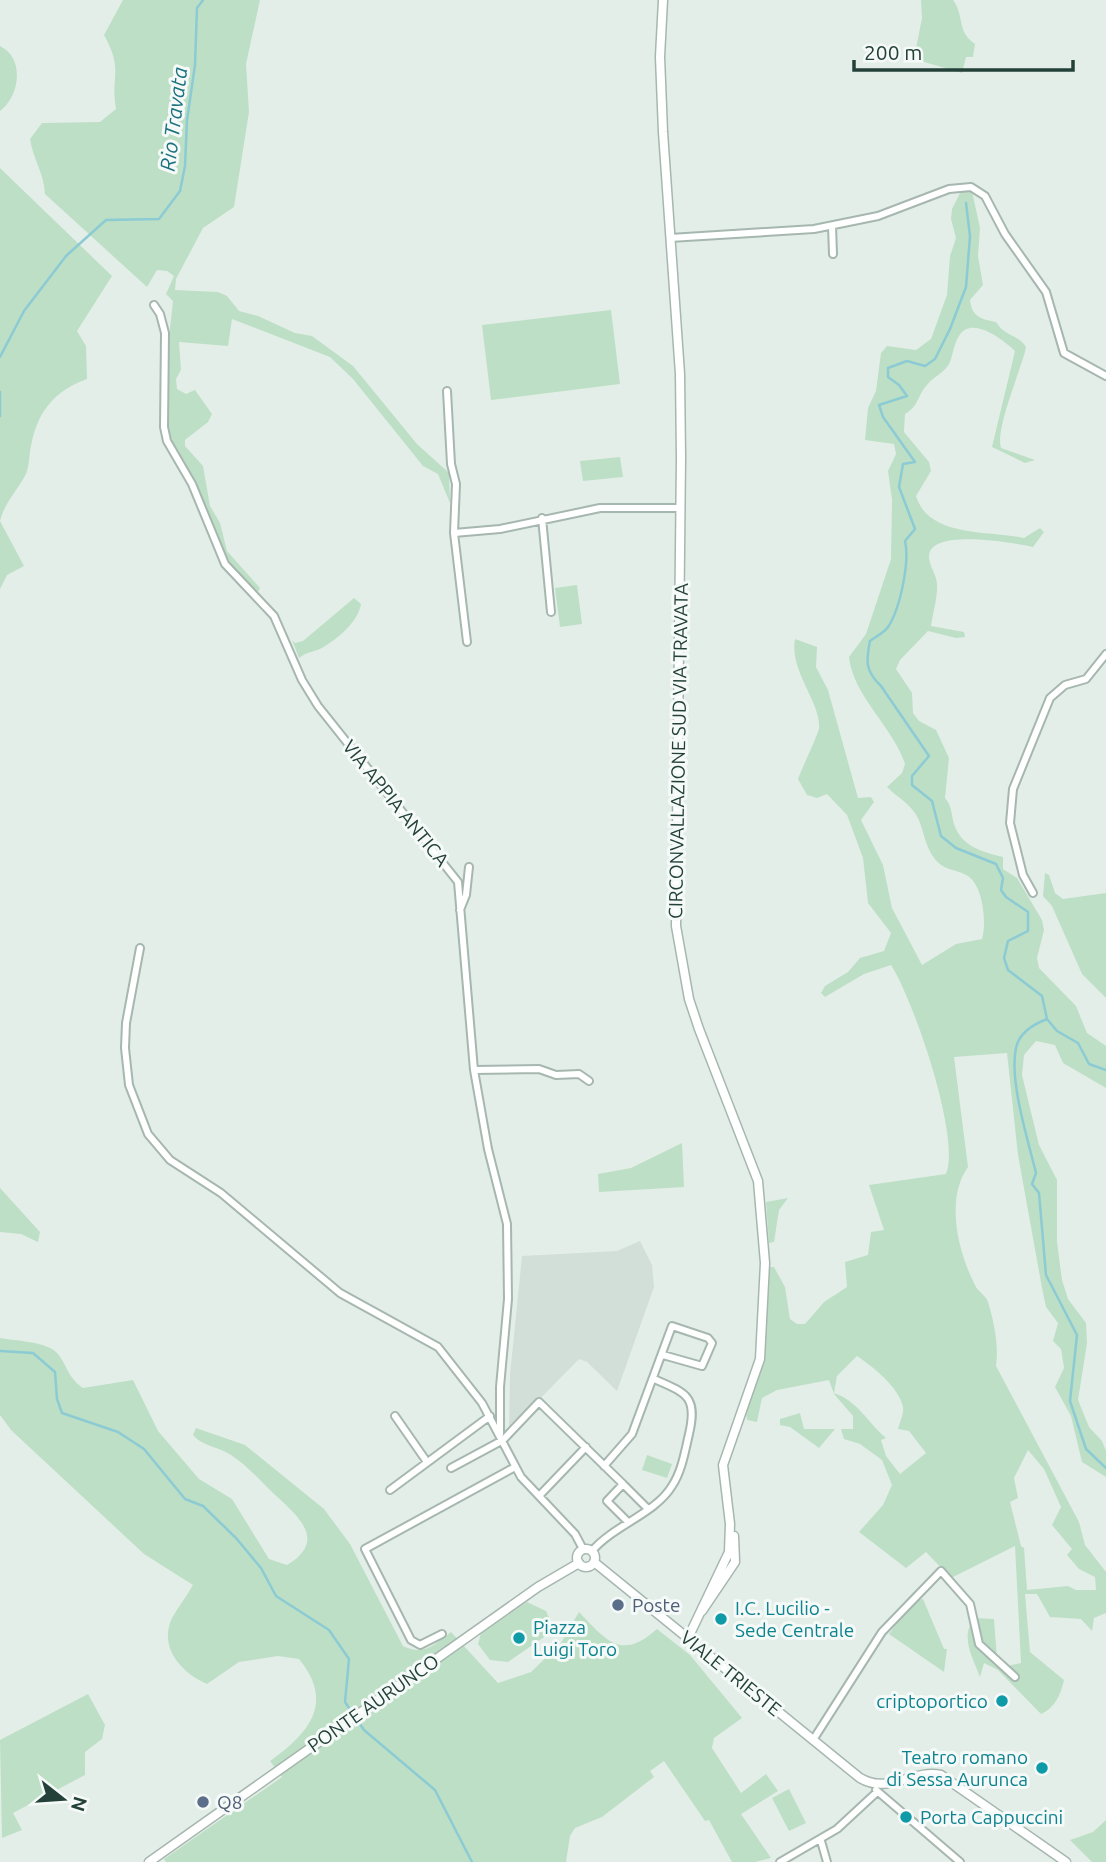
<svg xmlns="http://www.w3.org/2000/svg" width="1106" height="1862" font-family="Ubuntu,sans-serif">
<rect width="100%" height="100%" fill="#e4eee9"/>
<path fill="#d2ded8" d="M640,1241L652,1265L654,1287L617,1391L587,1362L579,1359L509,1430L510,1375L522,1256L617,1251Z"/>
<path fill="#bddfc5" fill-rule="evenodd" d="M123,0H260L246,64L249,112L234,207L203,228L176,279L175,290L218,292L227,296L239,311L258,316L295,333L312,336L353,366L417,444L449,473L450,503L438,474L423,466L353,379L330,357L232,319L228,346L179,342L181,370L176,379L177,389L186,394L195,390L212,414L208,422L185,440V446L203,466L210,506L220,523L227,551L260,588L258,592L228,563L168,432V347L173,301L166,294L174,276L167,271L157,270L147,287L45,194C44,173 33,159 30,139L42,123L100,122L116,109C110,75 124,71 104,35Z
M921,0H953C965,16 956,31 975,44L973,57H966L962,73L914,59L922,18Z
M0,46C25,58 20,96 0,111Z
M0,168L112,276L77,331L86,346L87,379C56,390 39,410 32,441C29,452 30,464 26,474C17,491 5,502 0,521L24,566L7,575L0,589Z
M967,190L972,191L980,228L978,256L983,285L970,300C972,317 981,319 996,322C1004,336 1019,335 1026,347C1021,371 995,428 1001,448L1035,460L1025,463L992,447L1015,351C1003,340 972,315 959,336C954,344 953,354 950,362C946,372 934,376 927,385C917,396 919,406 905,414L904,432L929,462L931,471L916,496C929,538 988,530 1024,538L1040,528L1044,532L1033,547C1015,543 928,527 929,557C929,565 936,574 937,583C938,597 933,612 931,626L964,632L965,637L956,638L928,631L900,660L896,669L912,693L913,713L919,721L936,730L949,758L945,798C952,806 951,813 954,824C961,846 982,852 1003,857V869L1017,878L1042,920L1044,930L1037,958L1039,968L1076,1006L1087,1033L1106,1046V1088L1063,1063L1055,1045L1036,1041L1024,1055L1022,1075L1039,1145L1057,1180V1242L1062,1280L1068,1299L1086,1323L1087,1343L1078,1400L1089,1427L1102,1441L1106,1451V1477L1082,1462L1071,1416L1055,1387L1064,1368L1061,1349L1053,1341L1058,1323L1046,1307L1042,1288L1018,1155L1007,1053L954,1057L968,1167C945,1199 958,1252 975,1285C978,1292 986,1295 988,1302C994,1322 999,1345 996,1366L1079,1522L1085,1545L1106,1572V1613L1094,1618L1092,1631L1081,1619L1050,1617L1037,1594H1025L1030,1652L1064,1680C1061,1694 1055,1708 1041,1714L998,1670L984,1663L980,1677C973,1658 959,1636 975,1618L994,1619L997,1659L1007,1666L1021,1663L1015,1546L951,1578L926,1552L906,1568L859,1532L883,1505L892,1485L882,1460L860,1444L844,1439L841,1429H853V1416L834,1394L829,1380L777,1390L762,1398L757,1422L747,1420L746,1413L764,1359L769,1267H774L785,1287L790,1319L797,1324H805L824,1302L847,1287L845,1262L868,1255L871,1232L884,1230L869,1185L946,1174C961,1137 913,999 891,965L864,974L825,997L821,993L825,986L848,972L860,958L884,951L891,933L868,903L863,858L847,815L827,794L817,798L807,795L798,779C802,768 818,735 819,728C821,702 789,671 795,639L817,647L816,667L828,690L858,798L871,797L874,802L861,820L883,865L892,908L922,965L956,944L982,939C987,923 983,883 966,875C953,868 944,871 934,858C925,846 924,831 918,818C910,803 898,798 887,787L902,773L905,764C893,727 853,696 849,657L866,634L891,559L892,500L888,471L896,454L894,444L865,440L868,408L876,391L881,353L887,346L916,350L931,339L947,295L950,256L956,238L951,219L952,209L961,191ZM857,1356C872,1366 899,1387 903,1407C904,1413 900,1422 898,1429L909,1431L926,1453L900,1474L886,1456L881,1440L886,1438C868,1423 858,1401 834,1393L837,1376ZM1028,1450L1044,1469L1061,1507L1052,1525L1072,1549L1067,1555L1079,1569L1095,1577L1096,1590H1076L1068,1586L1027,1590L1024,1548L1021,1546L1010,1502L1018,1498L1014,1478Z
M611,310L620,384L491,400L482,325Z
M620,457L623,477L583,481L580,461Z
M577,585L582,624L560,627L555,588Z
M354,598L361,604C358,621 340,637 325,646C317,652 307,651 299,658L292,640L295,643L303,641Z
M1045,873L1049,875L1055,893L1063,899L1106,893V998L1082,974L1052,906L1043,896Z
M682,1143L684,1187L599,1192L598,1174L631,1168Z
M0,1188L40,1232L38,1242L21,1234L0,1232Z
M788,1198L779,1210L774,1242L769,1243L766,1202Z
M0,1338C15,1341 44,1341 56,1352C67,1363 66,1376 83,1388L133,1380L158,1431L199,1479L232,1499L269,1559L287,1565C330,1539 295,1514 271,1491C259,1479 245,1464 231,1455C219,1447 202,1446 193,1435L196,1428L245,1445L324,1509L350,1544L403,1646C424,1656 434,1645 451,1632L498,1683L531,1672L561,1643L579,1612C607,1641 621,1661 657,1629L690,1655L742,1718L714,1738L712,1748L741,1793L766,1774L778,1791L741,1814L771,1858L755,1862H732L709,1820L705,1821L664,1761L650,1771L654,1777L602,1817L575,1828L570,1836L566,1862H166L164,1859L282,1777L270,1761C309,1733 335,1703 299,1659L278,1656L239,1662L207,1684C182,1673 158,1648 172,1618C178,1607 187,1596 193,1585L144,1554L11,1430L0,1415Z
M800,1413L804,1429H835L819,1448L790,1427L780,1425V1419Z
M647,1455L672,1464L667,1478L642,1470Z
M923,1599L944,1649H947L944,1672L889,1634L913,1601Z
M527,1602L546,1611L553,1627L550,1633L508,1662L490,1660L478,1644L481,1633Z
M88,1694L105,1725L102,1739L85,1752V1775L13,1813L22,1830L2,1838L0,1740Z
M789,1789L806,1823L789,1831L772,1798Z
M1106,1820V1862H1092L1070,1840L1093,1832Z"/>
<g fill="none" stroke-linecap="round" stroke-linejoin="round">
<path stroke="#8ccbd4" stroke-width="2.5" d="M966,203L970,236L966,287L950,329L935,359L925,366L907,361L888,368V377L899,385L907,396L879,405L883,417L915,462L903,464L899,487L915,529L905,541C910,562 900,609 888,627C884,633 875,637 870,641C866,661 865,671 881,686L929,756L912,776V785L932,801L941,836L956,848L996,864L1003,878L1001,890L1006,897L1028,912V931L1008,941L1004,958L1008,970L1042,996L1047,1019L1057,1031L1078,1043L1089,1064L1106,1070
M0,357L24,311L66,256L106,220L159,219L180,191L185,166L187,120L195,65L197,8L203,0
M0,392V416
M1047,1019C1034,1024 1019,1033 1016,1048C1009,1081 1028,1140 1036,1173L1032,1184L1039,1193L1046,1275L1077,1335L1070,1401L1086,1449L1106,1468
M0,1351L33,1353L55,1372L57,1399L62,1413L118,1432L144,1449L185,1499L203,1506L236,1538L261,1568L276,1596L329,1630L349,1659L345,1702L364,1730L435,1790L472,1862"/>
<g stroke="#a6b7b0" stroke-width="10">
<path id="minor" d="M832,226L833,254
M670,238L814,229L878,216L949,189L971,187L985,196L1005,234L1046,292L1064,353L1106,376
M154,305L160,314L165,333L164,427L167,441L192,484L225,564L274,616L302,680L318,706L458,882L474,1070L488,1149L507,1224L508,1299L500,1387V1434
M447,391L451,464L456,484L454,533L500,529L600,508H681
M542,518L551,612
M454,533L467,642
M1033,893L1023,875L1010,823L1013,789L1050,698L1065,685L1086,679L1106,654
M460,910L466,895L469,867
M140,948L126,1023L125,1048L129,1085L148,1134L170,1160L221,1193L340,1293L438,1347L482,1403L521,1477L575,1534L583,1549
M474,1070L539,1069L556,1075L579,1074L589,1081
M395,1416L427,1462
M604,1466L632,1434L672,1326L708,1338L712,1343L702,1366L663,1355
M451,1468L503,1440L539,1402L623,1484
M390,1490L490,1416
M539,1496L586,1447
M628,1522L607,1501L623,1484L647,1508
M592,1551C614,1525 655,1514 672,1486C682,1471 685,1451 689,1434C698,1396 686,1393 654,1379
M442,1634L420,1645L411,1640L365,1549L515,1467
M813,1740L882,1632L941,1571L970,1604L979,1644L1015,1677
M876,1790L960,1862
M821,1841L827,1862
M780,1862L837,1829L877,1792"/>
</g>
<g stroke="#a6b7b0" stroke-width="11">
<path id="tertiary" d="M663,0L660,57L663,132L680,374L681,457L676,926L689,999L699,1029L758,1181L765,1263L760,1359L723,1465L730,1524L729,1552L688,1638
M577 1558a9 9 0 1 1 18 0a9 9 0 1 1-18 0Z
M594,1562L860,1778C889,1795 912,1769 941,1775L1066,1862
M702,1611L735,1562L734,1536
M149,1862L538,1587L579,1563"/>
</g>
<use href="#minor" stroke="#fff" stroke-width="6"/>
<use href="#tertiary" stroke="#fff" stroke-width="8"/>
</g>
<g fill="#5c6f8a" stroke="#f5faf8" stroke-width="2.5">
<circle cx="618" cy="1605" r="7"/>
<circle cx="203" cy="1802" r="7"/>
</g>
<g fill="#0f9aa8" stroke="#f5faf8" stroke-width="2.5">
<circle cx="721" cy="1619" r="7"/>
<circle cx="519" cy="1638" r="7"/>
<circle cx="1002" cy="1701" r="7"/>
<circle cx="1042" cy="1768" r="7"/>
<circle cx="906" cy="1817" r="7"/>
</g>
<g text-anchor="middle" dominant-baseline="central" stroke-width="6" stroke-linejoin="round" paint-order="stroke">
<g font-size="19" fill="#234138" stroke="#f5faf8">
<text transform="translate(678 751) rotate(-89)">CIRCONVALLAZIONE SUD VIA TRAVATA</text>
<text transform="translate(396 803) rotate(51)">VIA APPIA ANTICA</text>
<text transform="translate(731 1673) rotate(39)">VIALE TRIESTE</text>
<text transform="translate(373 1703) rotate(-35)">PONTE AURUNCO</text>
</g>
<g font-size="19" fill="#4e5e75" stroke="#f5faf8" text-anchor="start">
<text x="632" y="1605">Poste</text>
<text x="217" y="1802">Q8</text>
</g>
<g font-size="19" fill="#0d838f" stroke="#f5faf8" text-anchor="start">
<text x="735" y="1608">I.C. Lucilio -<tspan x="735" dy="22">Sede Centrale</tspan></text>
<text x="533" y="1627">Piazza<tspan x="533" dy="22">Luigi Toro</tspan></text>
<text x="988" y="1701" text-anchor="end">criptoportico</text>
<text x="1028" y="1757" text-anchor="end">Teatro romano<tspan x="1028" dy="22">di Sessa Aurunca</tspan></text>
<text x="920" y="1817">Porta Cappuccini</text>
</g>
<g font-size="21" font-style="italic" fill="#1b717e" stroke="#f5faf8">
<text transform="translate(173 119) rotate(-83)">Rio Travata</text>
</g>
</g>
<g transform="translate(63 1799) rotate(107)" stroke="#f5faf8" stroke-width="5" paint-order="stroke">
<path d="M0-5L12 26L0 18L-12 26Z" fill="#234138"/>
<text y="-10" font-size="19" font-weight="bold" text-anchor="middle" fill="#234138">N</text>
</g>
<path d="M854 60v10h219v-10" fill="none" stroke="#234138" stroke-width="3.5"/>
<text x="864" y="60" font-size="21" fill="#234138" stroke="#f5faf8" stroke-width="5" paint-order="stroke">200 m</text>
</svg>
